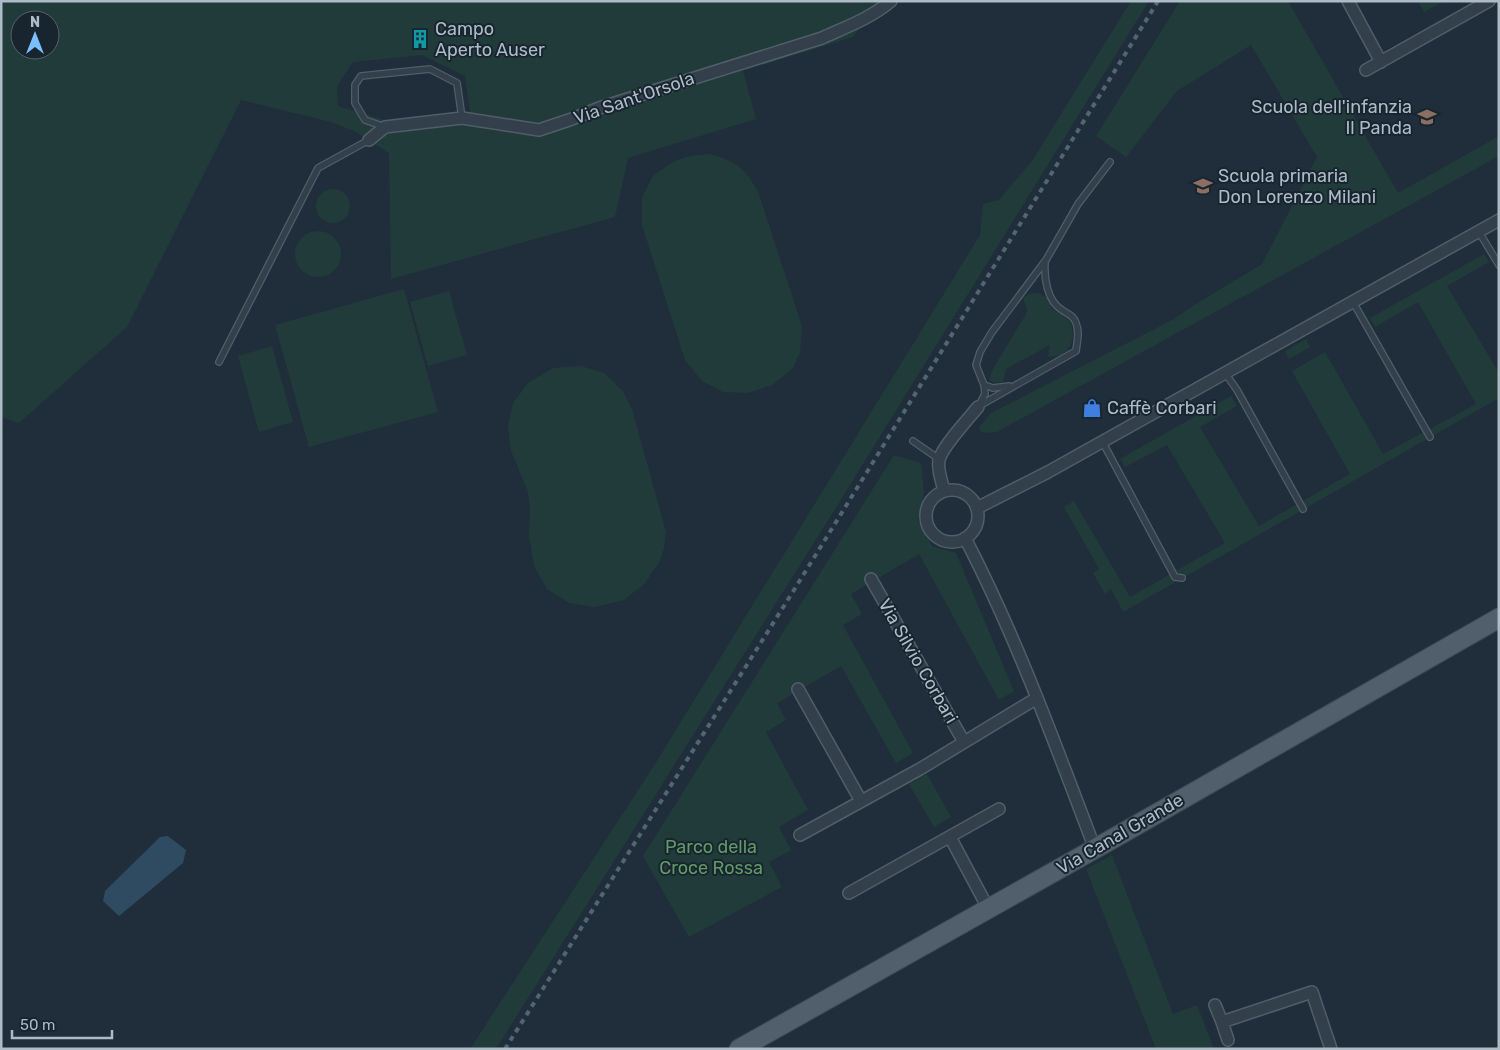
<svg xmlns="http://www.w3.org/2000/svg" width="1500" height="1050" font-family="Rubik,sans-serif">
<rect width="100%" height="100%" fill="#1f2e3a"/>
<path fill="#213b3b" fill-rule="evenodd" d="M1,1H879L853,37L743,71L756,119L628,158L615,217L391,279L389,153L354,131L331,122L241,100L127,327L19,423L1,417ZM20,20H50V50H20ZM422,55L465,76L470,112L388,121L338,106L337,86L353,62Z
M1131,1H1149L842,498L496,1049H470L655,764L980,235L983,204L999,200L1032,161Z
M1180,1H1288L1398,193L1499,136V156L997,432L986,433L980,431L979,427L991,413L1174,319L1191,307L1262,264L1317,157L1251,45L1177,91L1126,157L1096,136Z
M1418,1H1445L1424,12Z
M709,154C738,162 745,167 759,194L802,326L800,352L793,368L772,385L748,393L723,392L702,381L685,360L642,225V197L653,176L671,163L689,156Z
M316 206a17 17 0 1 1 34 0a17 17 0 1 1-34 0Z
M295 254a23 23 0 1 1 46 0a23 23 0 1 1-46 0Z
M1484,254L1489,262L1447,286L1499,373V398L1123,612L1111,589L1105,594L1093,573L1099,569L1064,507L1074,501L1130,597L1225,543L1167,445L1125,467L1120,459L1231,396L1237,406L1200,427L1259,526L1350,474L1292,371L1325,352L1383,454L1476,404L1418,302L1375,327L1370,318Z
M404,289L438,412L309,447L275,325Z
M449,291L467,355L428,366L410,302Z
M1036,293C1046,295 1049,299 1052,309C1058,312 1065,314 1069,320C1076,331 1074,349 1061,355C1057,356 1052,356 1048,357L1050,345L1006,369L1003,382L995,383L989,380L993,369L1026,314L1027,309L1023,298L1029,294Z
M1306,339L1310,347L1289,359L1285,351Z
M272,346L293,422L259,432L238,356Z
M581,366L604,373L623,391L632,409L666,532L664,549L659,563L644,584L624,600L595,607L569,603L547,589L534,566L529,537L530,509L528,492L511,451L508,426L513,403L528,383L553,368Z
M894,455L921,463L924,493L918,521L932,546L956,553L1014,691L999,700L919,554L851,594L862,614L843,625L913,753L896,763L841,666L777,703L786,720L766,732L808,810L779,827L791,850L769,862L782,887L689,937L643,856Z
M927,774L951,817L934,827L909,784Z
M1112,855L1173,1014L1197,1005L1214,1049H1156L1086,869Z"/>
<path fill="#2f4b61" d="M168,836L186,850L183,863L119,916L103,901L105,891L160,837Z"/>
<g fill="none" stroke-linecap="round" stroke-linejoin="round">
<g stroke="#505e68" stroke-width="8">
<path id="lane" d="M385,127L365,120L355,103V85L361,76L430,69L457,83L462,118
M1479,232L1499,265
M1353,302L1430,437
M219,362L318,168L369,140
M1225,373L1237,390L1303,509
M984,385L993,388L1009,386
M979,406L1076,351C1077,342 1080,332 1076,323C1073,315 1068,314 1062,310C1047,301 1044,278 1045,262
M978,407L985,394L984,385L976,365L980,352L992,332L1046,260L1078,204L1110,162
M913,441L939,459
M1102,441L1175,577L1182,578"/>
</g>
<g stroke="#505e68" stroke-width="14">
<path id="street" d="M1348,1L1381,62
M1366,70L1489,1
M369,140L385,127L462,118L539,130L572,119L599,108L822,38C846,27 871,18 891,1
M926 516a26 26 0 1 1 52 0a26 26 0 1 1-52 0Z
M944,491C942,481 937,470 939,460C942,447 969,418 978,407
M977,508L1048,472L1499,220
M965,538C1017,638 1055,744 1095,849
M871,579L964,742
M798,689L861,801
M800,835L920,769L1037,698
M950,837L988,908
M849,893L999,809
M1215,1005L1222,1022
M1228,1040L1222,1022L1312,992L1331,1049"/>
</g>
<g stroke="#3c4954" stroke-width="21">
<path id="primary" d="M739,1049L1114,838L1499,618"/>
</g>
<use href="#lane" stroke="#33404b" stroke-width="5.5"/>
<use href="#street" stroke="#33404b" stroke-width="11"/>
<use href="#primary" stroke="#505f6b" stroke-width="19"/>
<path stroke="#546572" stroke-width="4" stroke-dasharray="5 5" stroke-linecap="butt" d="M505,1049L794,590L1158,1"/>
</g>
<defs>
<g id="building-bare" transform="scale(1.5)"><path d="M-4-6H4V6H1V3H-1V6H-4ZM-2.5-4.3h1.7v1.8h-1.7ZM.8-4.3h1.7v1.8H.8ZM-2.5-1h1.7V.8h-1.7ZM.8-1h1.7V.8H.8Z" fill="#0f9aa8" stroke="#18252f" stroke-width="2.5" paint-order="stroke"/></g>
<g id="school-bare" transform="scale(1.5)"><path d="M0-5L7-2L0 1L-7-2ZM-4 1L0 2.5L4 1V4Q0 6-4 4Z" fill="#8d6e63" stroke="#18252f" stroke-width="2.5" paint-order="stroke"/></g>
<g id="shop-bare" transform="scale(1.5)"><path d="M-5-2.5h2.3a2.7 3.5 0 0 1 5.4 0H5L5.5 6h-11ZM-1.5-2.5h3a1.5 2.3 0 0 0-3 0Z" fill="#3f7fe0" stroke="#18252f" stroke-width="2.5" paint-order="stroke"/></g>
</defs>
<g fill-rule="evenodd">
<use href="#building-bare" x="420" y="39"/>
<use href="#school-bare" x="1427" y="117"/>
<use href="#school-bare" x="1203" y="186"/>
<use href="#shop-bare" x="1092" y="408"/>
</g>
<g text-anchor="middle" dominant-baseline="central" stroke-width="4" stroke-linejoin="round" paint-order="stroke">
<g font-size="18" fill="#adbbc7" stroke="#18252f" text-anchor="start">
<text x="435" y="29">Campo<tspan x="435" dy="21">Aperto Auser</tspan></text>
<text x="1412" y="107" text-anchor="end">Scuola dell'infanzia<tspan x="1412" dy="21">Il Panda</tspan></text>
<text x="1218" y="176">Scuola primaria<tspan x="1218" dy="21">Don Lorenzo Milani</tspan></text>
<text x="1107" y="408">Caffè Corbari</text>
</g>
<g font-size="18" fill="#adbbc7" stroke="#18252f">
<text transform="translate(634 98) rotate(-19)">Via Sant'Orsola</text>
<text transform="translate(918 661) rotate(60)">Via Silvio Corbari</text>
<text transform="translate(1120 834) rotate(-30)">Via Canal Grande</text>
</g>
<g font-size="18" fill="#629a67" stroke="#18252f">
<text x="711" y="847">Parco della<tspan x="711" dy="21">Croce Rossa</tspan></text>
</g>
</g>
<rect width="1500" height="1050" fill="none" stroke="#adbbc7" stroke-width="5"/>
<g transform="translate(35 35)"><circle r="24" fill="#18252f" stroke="#54616c"/>
<path d="M0-4L9 19L0 12L-9 19Z" fill="#7ac0ff"/>
<text y="-8" font-size="14" font-weight="bold" text-anchor="middle" fill="#adbbc7">N</text>
</g>
<path d="M12 1030v8h100v-8" fill="none" stroke="#adbbc7" stroke-width="2.5"/>
<text x="20" y="1030" font-size="15" fill="#adbbc7" stroke="#18252f" stroke-width="4" paint-order="stroke">50 m</text>
</svg>
